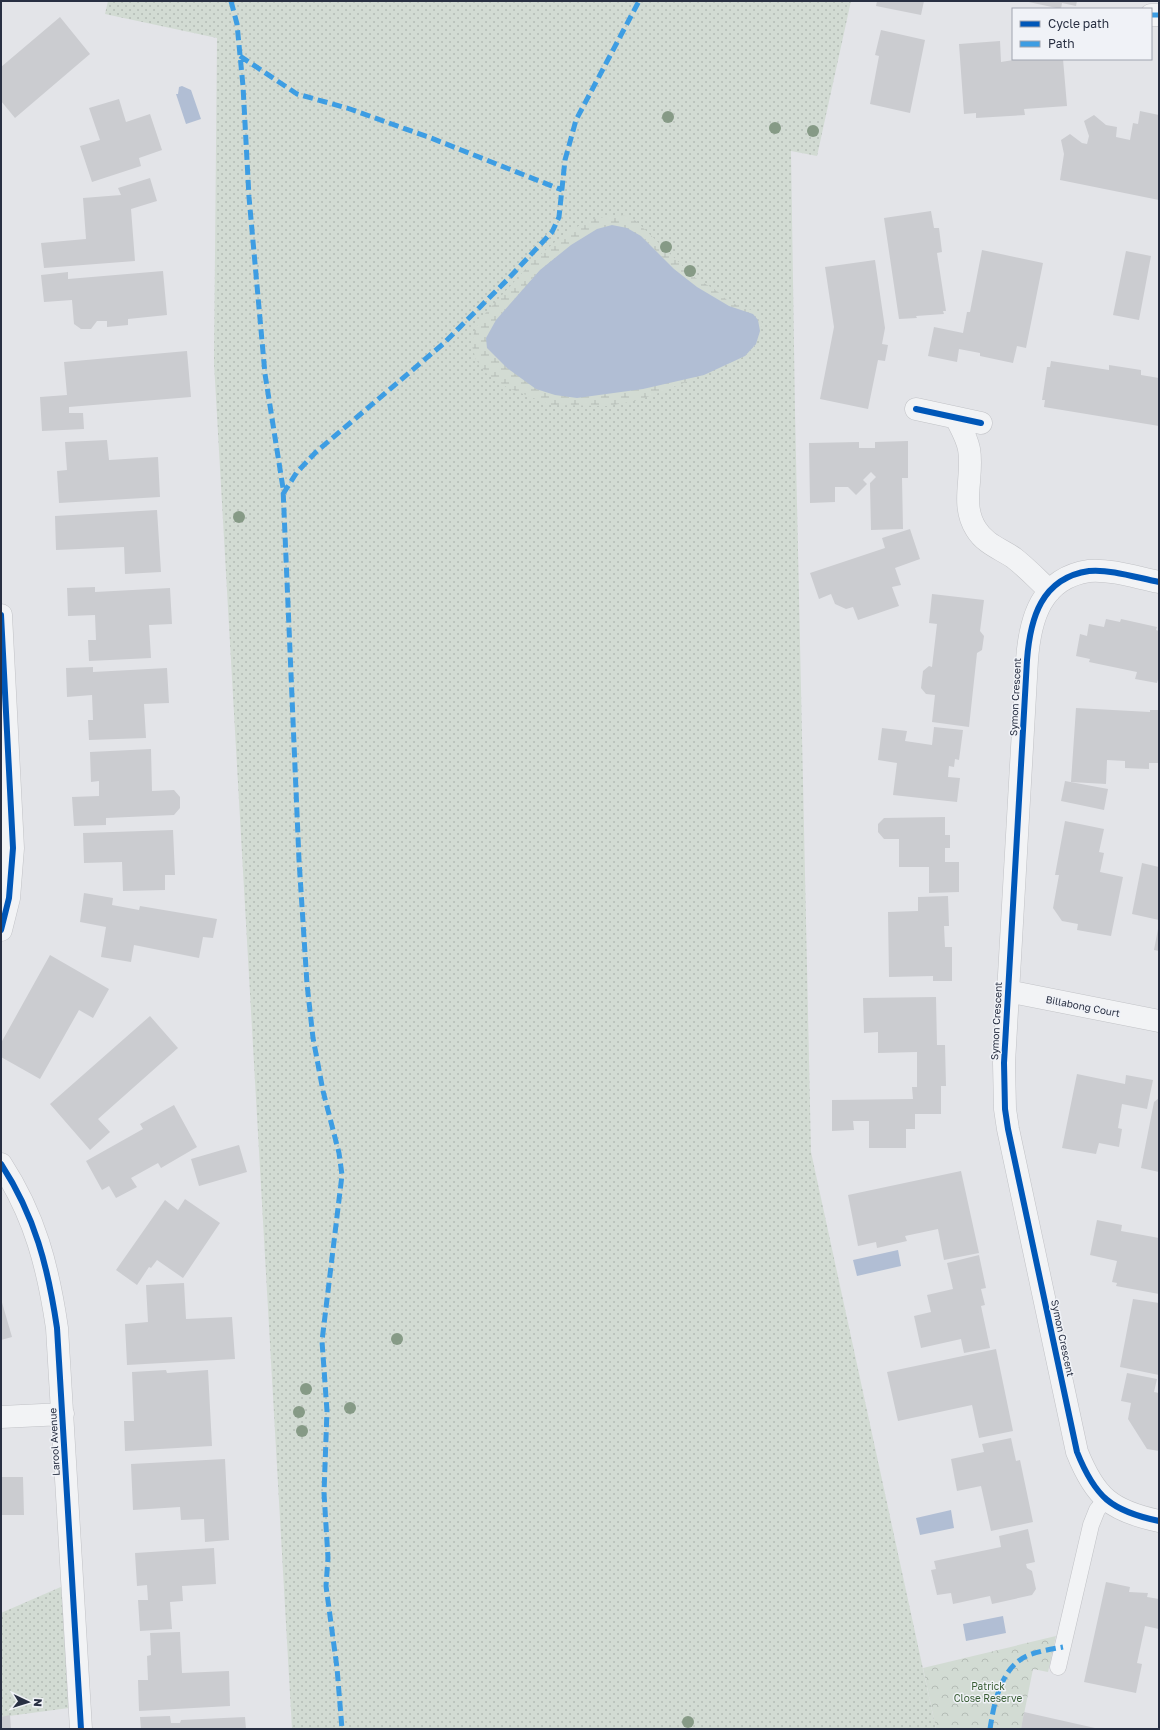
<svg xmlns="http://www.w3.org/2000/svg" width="1160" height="1730" font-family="'Golos Text',sans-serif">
<defs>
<pattern id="grass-dots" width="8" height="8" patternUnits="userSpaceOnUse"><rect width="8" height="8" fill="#d2dbd3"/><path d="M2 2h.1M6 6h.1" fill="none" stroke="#b4bcb6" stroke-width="1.8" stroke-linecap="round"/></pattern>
<pattern id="forest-crowns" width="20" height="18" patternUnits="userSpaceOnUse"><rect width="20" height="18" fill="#d2dbd3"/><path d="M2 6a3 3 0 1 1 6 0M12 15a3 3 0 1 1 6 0" fill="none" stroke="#b4bcb6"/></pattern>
<pattern id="wetland-marsh" width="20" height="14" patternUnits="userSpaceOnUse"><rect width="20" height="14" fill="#d2dbd3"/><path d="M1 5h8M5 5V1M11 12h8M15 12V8" fill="none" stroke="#b4bcb6"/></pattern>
</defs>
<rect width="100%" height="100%" fill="#e3e4e8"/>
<path fill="url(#grass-dots)" d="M108,1H851L817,156L791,151L795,411L811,1152L936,1729H292L214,363L217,38L105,14Z
M63,1586L69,1708L1,1717V1613Z"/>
<path fill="url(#forest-crowns)" d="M1056,1636L1048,1672L1033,1669L1021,1729H936L923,1668Z"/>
<path fill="url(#wetland-marsh)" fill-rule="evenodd" d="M614,215L626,216L636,221L694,277L717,291L729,302L754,311L760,317L762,324L756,344L745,356L672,388L639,400L609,406L551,405L508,388L487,374L476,360L472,346L474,332L481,318L533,261L563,235L589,220ZM641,236L674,269L496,320L540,270L571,245Z"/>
<path fill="#b1bed4" d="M182,86L191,90L201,119L186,124L176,94H178L179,87Z
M612,225L627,228L641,236L674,269L697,287L729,306L753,314L758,320L760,331L756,344L745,356L704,375L643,389L577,398L555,395L536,389L507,368L487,348L486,338L496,320L540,270L571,245L597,229Z
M898,1250L901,1266L857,1276L853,1260Z
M951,1510L954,1528L920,1535L916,1518Z
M1003,1616L1006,1633L966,1641L963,1624Z"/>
<path fill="#cbccd0" d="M877,1H924L921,15L876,6Z
M1024,1H1077L1076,6L1062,3L1061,9Z
M60,17L90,54L15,118L1,101V67Z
M881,30L925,40L910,113L870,104L879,56L875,55Z
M1000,41L1001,62L1019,59H1063L1067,106L1024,109L1025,115L976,118V113L964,114L959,44Z
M119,99L126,122L150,114L162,150L139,158L141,166L92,182L80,146L100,140L89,108Z
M1140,111L1159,115V200L1060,180L1064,154L1061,140L1070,134L1082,143L1087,144L1089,136L1084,121L1094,115L1106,125L1117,127L1116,137L1130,140L1133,123L1138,124Z
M150,178L157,201L131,209L135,261L44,268L41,243L86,239L83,198L121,195L118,188Z
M931,211L934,228H939L942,252L937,253L946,311H943L944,314L916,316L917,318L899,319L884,218Z
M982,250L1043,263L1026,348L1017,346L1013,363L980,356V353L959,349L957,362L928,356L934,327L963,333L967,312H970Z
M1126,251L1151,256L1139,320L1113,315Z
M875,260L885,328L882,344L888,345L885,361L878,360L868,409L820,399L834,327L825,267Z
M163,271L167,315L128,319V325L107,327V321H97L91,329H81L74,324L72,300L44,302L41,275L68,272V279Z
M187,351L191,397L69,407V413H83L84,429L42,431L40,397L67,395L64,362Z
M1051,361L1109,370V365L1141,370V375L1159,378V426L1044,407L1045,400H1042L1047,367H1050Z
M107,440L109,460L158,457L160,497L59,503L57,471L67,470L65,442Z
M908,441V478H902L903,529L871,530L870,483L876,477L871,472L863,480L867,484L856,495L848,487H835V502L810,503L809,443L859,442V448H875V442Z
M157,510L161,572L125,574L124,547L56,550L55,516Z
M910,529L920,559L895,568L901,585L892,587L899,606L858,620L853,607L846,609L835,604L831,594L819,599L810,573L885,548L882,538Z
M95,587V592L170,588L172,624L149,625L151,658L89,661L88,640H96L95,615L68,616L67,588Z
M932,594L984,600L980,631L984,636L982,650L977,653L969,727L932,722L935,695L926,694L921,688L923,671L929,666L932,667L937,624L929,623Z
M1106,619L1120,622L1121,619L1157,627L1156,630L1159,631V676L1157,683L1135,679L1137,672L1089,662L1090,659L1076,656L1080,634L1087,636L1089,624L1104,627Z
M93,667V672L167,668L169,703L144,704L146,738L89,740L88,720H93L92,695L67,697L66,668Z
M1076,708L1150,712V710H1159V763H1149V769L1125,768V761L1107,760L1106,784L1071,782Z
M934,727L963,730L959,760L955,759L954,767L949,766L948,777L960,778L957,802L893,795L897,763L878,760L882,728L907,731L905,741L932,745Z
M151,749L152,791L174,790L180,797V808L174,815L106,818V825L74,826L72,797L99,796V781L91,782L90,752Z
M1065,781L1108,789L1104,810L1061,801Z
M945,817V835H950V848H945V862H959V892L929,893V867H899V839H884L878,832V824L884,818Z
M1065,821L1104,829L1099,852L1104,853L1100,872L1123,877L1111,936L1077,930L1078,924L1062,921L1053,908L1059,875H1055Z
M173,830L175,875H165V890L123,891L122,862L84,863L83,833Z
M1142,863L1159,867V920L1132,914Z
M84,893L113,898L112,905L139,910L140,906L217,919L213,938L203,937L199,958L134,945L131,962L101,957L106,927L80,922Z
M948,896L949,926H944L945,947H952V981H933V976L889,977L888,912L918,911V897Z
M1158,929L1159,930V951L1154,950Z
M50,955L109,989L93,1018L79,1010L40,1079L1,1057V1043Z
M936,997L937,1045H945L946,1086H941V1114H915V1129H906V1148H869V1121H853L854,1130L832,1131V1100L913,1099L912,1087H917V1052L878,1053V1032L864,1033L863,998Z
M150,1016L178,1048L98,1119L110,1132L90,1150L50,1104Z
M1077,1074L1125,1084L1126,1075L1153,1080L1147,1109L1122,1104L1118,1128L1122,1129L1119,1147L1099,1143L1096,1154L1062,1148Z
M1159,1098V1172L1141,1168L1154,1102Z
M174,1105L197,1147L161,1168L158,1163L131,1178L137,1187L116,1198L109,1186L102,1190L86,1161L143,1129L140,1124Z
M239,1145L247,1172L199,1186L191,1159Z
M961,1171L979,1253L944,1260L938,1229L905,1236L907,1241L877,1248L876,1242L858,1246L848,1195Z
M185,1199L220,1223L183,1278L157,1260L151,1268L149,1267L137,1285L116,1270L165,1200L178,1210Z
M1097,1220L1122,1225L1121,1231L1159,1238V1294L1116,1286L1117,1283L1112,1282L1117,1261L1090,1255Z
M979,1255L986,1288L981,1289L985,1305L981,1306L990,1348L964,1353L961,1339L921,1348L914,1316L931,1312L927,1295L953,1289L947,1263Z
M184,1283L186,1319L232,1317L235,1359L127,1365L125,1324L148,1322L146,1285Z
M1,1299L12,1337L1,1340Z
M1133,1299L1159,1303V1375L1120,1367Z
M996,1349L1013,1431L979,1438L972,1405L898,1421L887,1372Z
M166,1370L167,1373L208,1370L212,1446L125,1451L124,1421H134L132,1372Z
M1127,1373L1157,1379L1154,1392L1159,1393V1451L1147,1449L1128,1419L1131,1403L1121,1401Z
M1011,1438L1016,1461L1020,1460L1033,1522L991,1531L981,1486L957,1491L951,1459L984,1452L982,1444Z
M225,1459L229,1540L205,1542L204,1519L181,1520L180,1507L133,1510L131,1464Z
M1,1477H23L24,1515H1Z
M1028,1529L1035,1562L1026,1564L1027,1568L1032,1571L1036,1589L1032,1595L992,1604L990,1596L953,1604L951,1593L937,1595L931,1570L936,1569L934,1561L1001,1547L999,1536Z
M214,1548L216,1584L182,1586L183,1601L170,1602L172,1629L140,1631L138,1600H148L147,1585L137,1586L135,1553Z
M1106,1582L1130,1587L1129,1592L1148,1593L1147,1597L1159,1599V1629L1145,1626L1137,1663L1142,1664L1136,1693L1084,1682Z
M180,1632L182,1673L229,1671L230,1706L139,1711L138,1680H148L147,1656L151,1655L150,1633Z
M1024,1712L1095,1728V1729H1021Z
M10,1715L11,1729H1V1717Z
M170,1716L171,1723H180L181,1720L245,1717L246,1729H141L140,1717Z"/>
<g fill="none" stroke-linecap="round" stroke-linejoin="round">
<g stroke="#c1c2c6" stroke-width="17">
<path id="lane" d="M1058,1667L1091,1525L1097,1510L1105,1500"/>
</g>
<g stroke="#c1c2c6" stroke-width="23">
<path id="street" d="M1151,15H1159
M916,409L981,423
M956,418C961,428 967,438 969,449C974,476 960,504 976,529C985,544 1001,549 1014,558C1027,568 1038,580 1050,591
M1159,582C1138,578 1111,569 1089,571C1041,578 1030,619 1027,660L1004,1063L1005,1109L1008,1129L1077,1452C1095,1497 1111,1511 1159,1521
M1,615L13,848L9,898L1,930
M1007,991L1159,1021
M1,1164C35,1216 48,1267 57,1328L81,1729
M1,1417L63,1414"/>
</g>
<use href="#lane" stroke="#f2f3f5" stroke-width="16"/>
<use href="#street" stroke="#f2f3f5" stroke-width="22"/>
<path stroke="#3d9de3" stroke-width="5" stroke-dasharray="10 5" stroke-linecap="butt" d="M231,1L237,24L243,86L249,197L265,374L283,488L299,860L307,984L313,1038L323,1091L339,1153L342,1175L322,1341L327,1411L324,1493L328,1558L326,1586L337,1668L342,1729
M1151,15H1159
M240,56L297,94L347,108L431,138L562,190
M283,494L297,472L316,452L443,344L508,279L552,232L559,217L565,160L576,120L639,1
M990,1729C994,1703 1001,1666 1029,1655C1040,1651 1052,1649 1063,1647"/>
<g stroke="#f0f2f7" stroke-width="8">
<path id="cycleway" d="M916,409L981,423
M1159,582C1138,578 1111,569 1089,571C1041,578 1030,619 1027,660L1004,1063L1005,1109L1008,1129L1077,1452C1095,1497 1111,1511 1159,1521
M1,615L13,848L9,898L1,930
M1,1164C35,1216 48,1267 57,1328L81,1729"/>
</g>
<use href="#cycleway" stroke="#0057b8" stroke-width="6"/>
</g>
<g fill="#869a86">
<circle cx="668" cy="117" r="6"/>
<circle cx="775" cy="128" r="6"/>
<circle cx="813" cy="131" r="6"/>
<circle cx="666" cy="247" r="6"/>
<circle cx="690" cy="271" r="6"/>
<circle cx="239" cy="517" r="6"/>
<circle cx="397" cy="1339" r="6"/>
<circle cx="306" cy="1389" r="6"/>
<circle cx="350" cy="1408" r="6"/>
<circle cx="299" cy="1412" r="6"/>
<circle cx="302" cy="1431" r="6"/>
<circle cx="688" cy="1722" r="6"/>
</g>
<g text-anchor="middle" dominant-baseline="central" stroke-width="3" stroke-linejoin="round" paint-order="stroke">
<g font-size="10" fill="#282f42" stroke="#f0f2f7">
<text transform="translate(1015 697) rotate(-87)">Symon Crescent</text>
<text transform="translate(1083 1006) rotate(11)">Billabong Court</text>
<text transform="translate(996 1021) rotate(-87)">Symon Crescent</text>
<text transform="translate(1063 1338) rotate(78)">Symon Crescent</text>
<text transform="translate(54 1442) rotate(-93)">Larool Avenue</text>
</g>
<g font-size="10" fill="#395e35" stroke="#f0f2f7">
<text x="988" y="1686">Patrick<tspan x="988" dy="12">Close Reserve</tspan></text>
</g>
</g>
<rect width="1160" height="1730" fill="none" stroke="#282f42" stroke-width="4"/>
<rect x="1012" y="8" width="140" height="52" fill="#f0f2f7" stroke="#a0a4af"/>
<rect x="1020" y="21" width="20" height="6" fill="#0057b8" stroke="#a0a4af"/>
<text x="1048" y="28" font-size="12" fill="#282f42">Cycle path</text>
<rect x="1020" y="41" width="20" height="6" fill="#3d9de3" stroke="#a0a4af"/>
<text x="1048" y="48" font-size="12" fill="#282f42">Path</text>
<g transform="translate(28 1702) rotate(94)" stroke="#f0f2f7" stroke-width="3" paint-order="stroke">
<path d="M0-3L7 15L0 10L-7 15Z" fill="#282f42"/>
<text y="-6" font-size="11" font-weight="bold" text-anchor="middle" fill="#282f42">N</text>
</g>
</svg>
